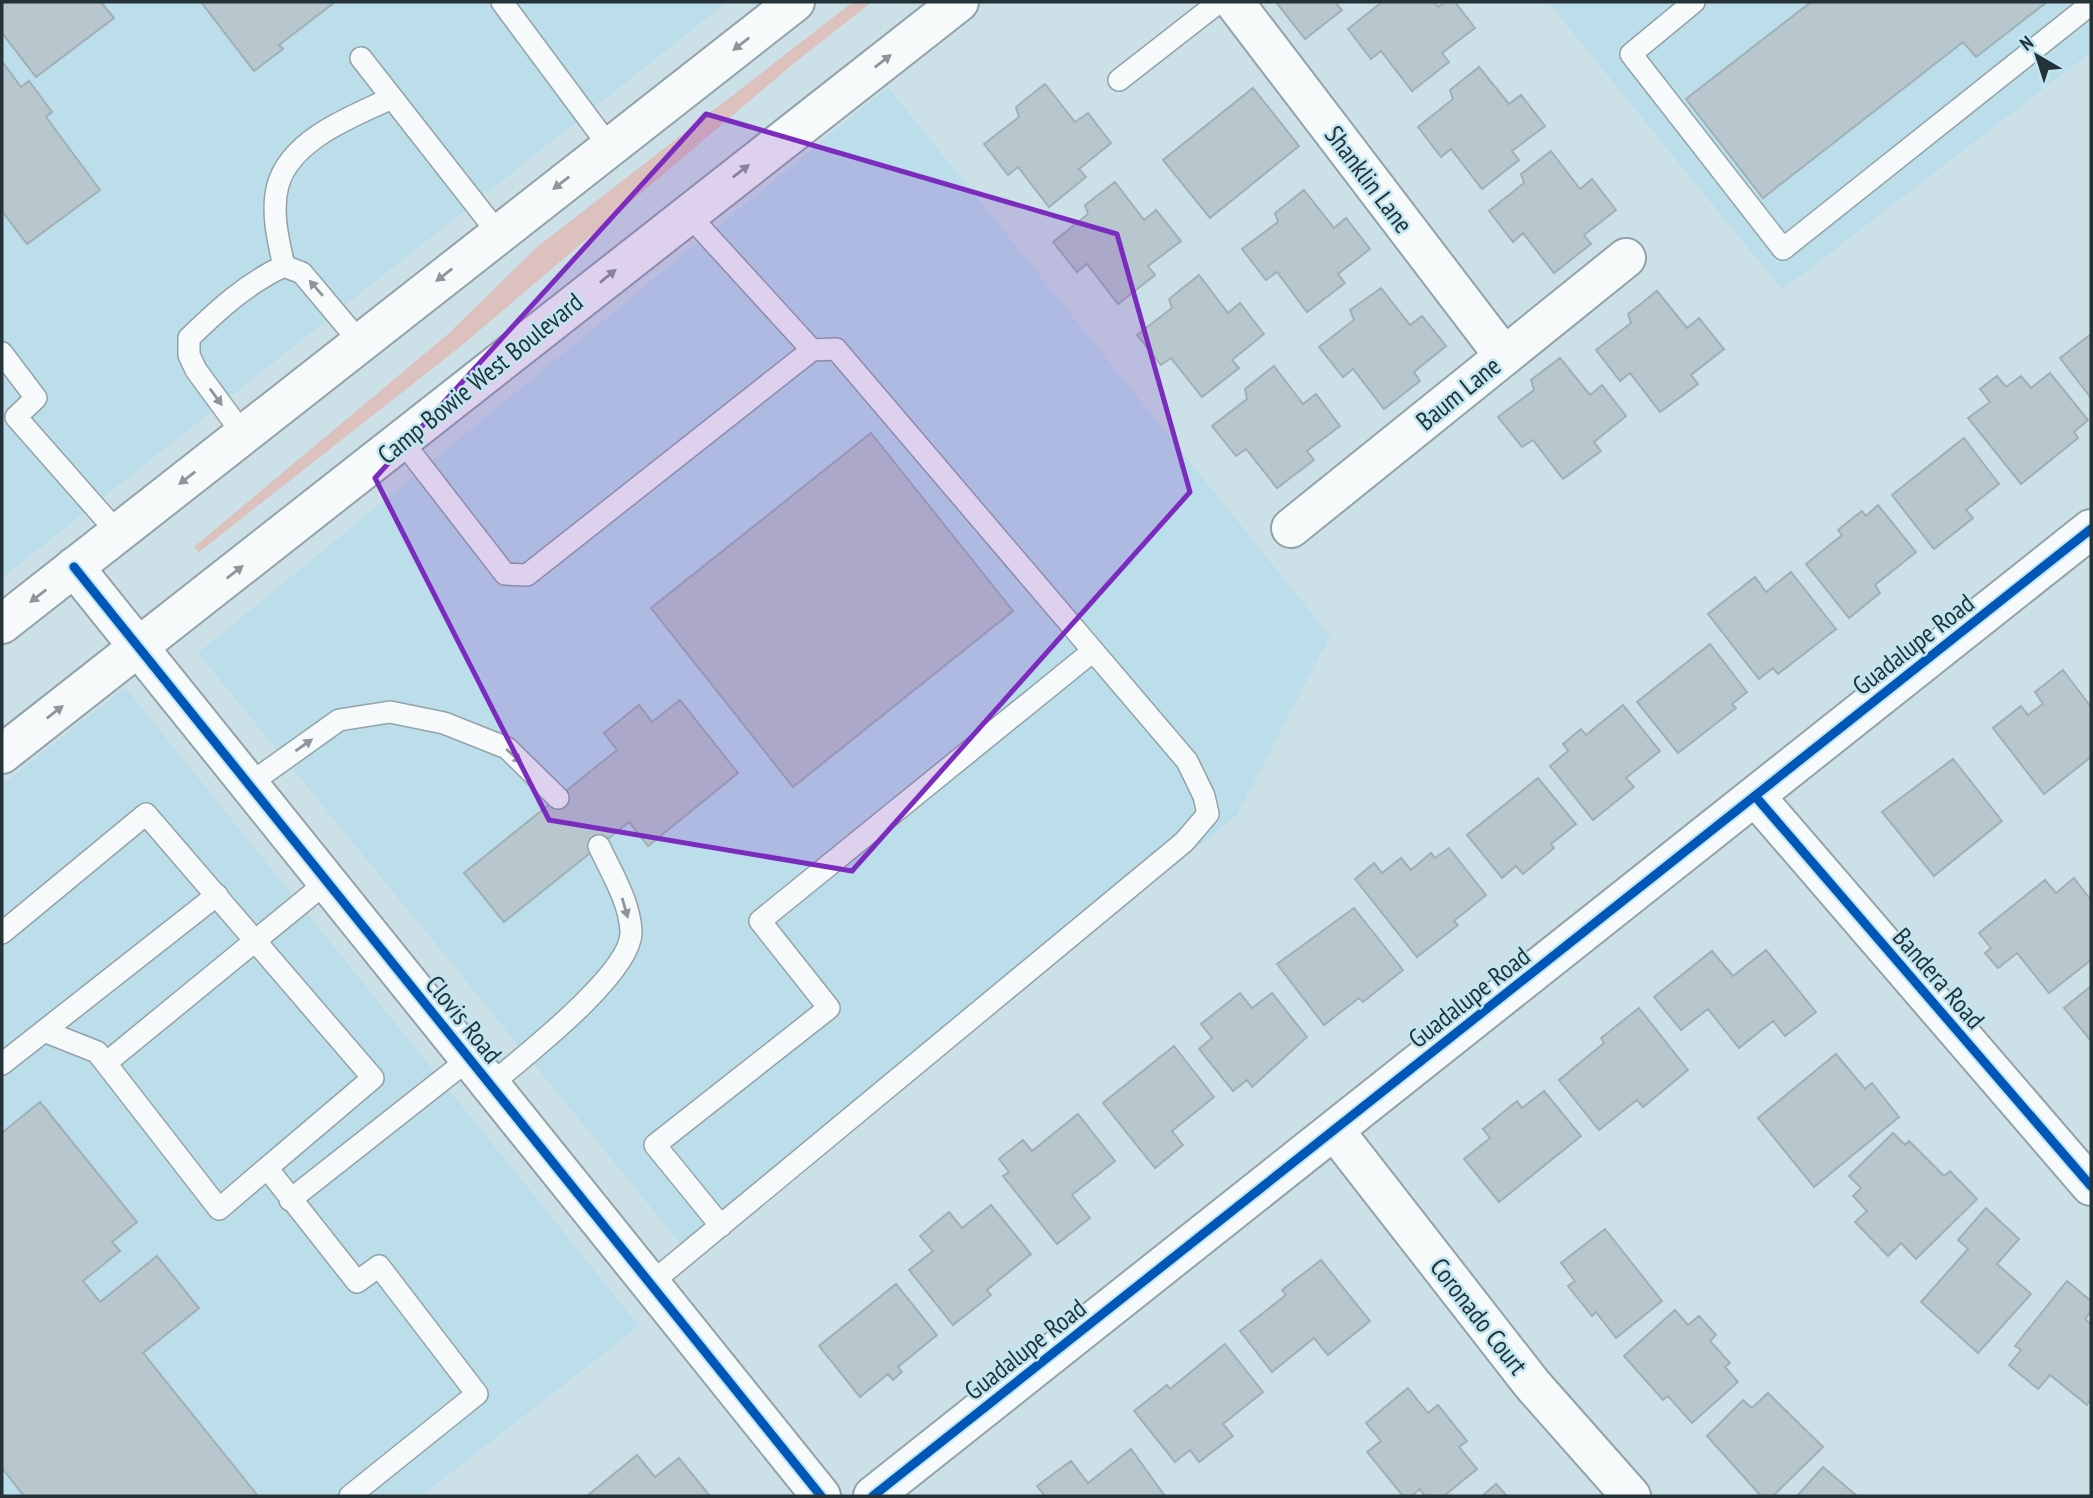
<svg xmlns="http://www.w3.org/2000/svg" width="2093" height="1498" font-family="'PT Sans Narrow',sans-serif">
<rect width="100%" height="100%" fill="#cbe0e7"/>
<path fill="#bbdeea" d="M2,2H727L2,578Z
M1548,2H2091V52L1782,290Z
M888,87L1330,636L1237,815L689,1254L198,653Z
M125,687L639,1326L421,1496H2V785Z"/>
<path fill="#dcc1be" d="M853,2H872L793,64L461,346L199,552L194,547L447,335L537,247Z"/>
<path fill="#b7c7cd" stroke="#a0b0b6" stroke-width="2" d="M2,2H101L114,18L36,77L2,33Z
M201,2H335L279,45L283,49L254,71Z
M1276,2H1335L1342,10L1305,39Z
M1382,2H1434L1438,7L1445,2H1455L1475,28L1442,53L1449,62L1412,91L1381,51L1371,59L1348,29Z
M1811,2H2047L1976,57L1963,42L1763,198L1686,99Z
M2,61L21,87L29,81L52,112L46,117L100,190L27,244L2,211Z
M1479,67L1509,104L1521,95L1545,126L1512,151L1519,160L1482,189L1451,149L1441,157L1418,127L1453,99L1450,90Z
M1045,84L1075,122L1088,113L1111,143L1079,169L1086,177L1049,207L1018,167L1008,175L984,144L1019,117L1016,107Z
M1253,88L1299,146L1210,218L1163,160Z
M1551,151L1580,189L1592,179L1616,210L1584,235L1591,244L1554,273L1523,233L1513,242L1489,211L1524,183L1521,174Z
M1115,182L1144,220L1156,210L1181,241L1148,266L1155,275L1118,304L1087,264L1077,272L1053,242L1088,214L1085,205Z
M1304,190L1334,228L1346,218L1370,249L1338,274L1345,283L1307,312L1277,272L1266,280L1242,249L1278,222L1275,213Z
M1199,275L1228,313L1240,303L1264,334L1232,360L1239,368L1202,397L1171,358L1161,365L1137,335L1172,308L1169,299Z
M1381,288L1410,325L1422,316L1446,346L1414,372L1420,381L1384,409L1353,369L1343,377L1319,347L1354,320L1350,310Z
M1657,291L1687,328L1699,318L1724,349L1691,375L1698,384L1660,412L1630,373L1620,381L1596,350L1631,323L1628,314Z
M2091,334V398L2060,358Z
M1560,358L1590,395L1602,385L1626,416L1594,442L1601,451L1563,479L1533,440L1522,447L1498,417L1534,390L1531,380Z
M1274,366L1303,404L1316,394L1340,426L1307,451L1314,460L1277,488L1246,449L1236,456L1212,426L1247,399L1245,389Z
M2050,373L2088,420L2074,432L2078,438L2021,484L1968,418L1990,402L1980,389L1997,376L2006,387L2021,376L2031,388Z
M871,433L1013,611L793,787L651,608Z
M1964,438L1999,484L1966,510L1973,518L1934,549L1892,495Z
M1878,505L1916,552L1875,585L1880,593L1849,618L1806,564L1842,535L1838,530L1862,511L1866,516Z
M1791,572L1836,629L1778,674L1773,668L1759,679L1708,614L1755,577L1766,592Z
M1710,644L1747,692L1732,704L1736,708L1678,753L1637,702Z
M2063,670L2091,707V757L2044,794L1993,728L2021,706L2028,715L2043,704L2035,692Z
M680,700L738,773L648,846L629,822L504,922L464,873L617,750L604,733L639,705L652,722Z
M1623,705L1660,751L1626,778L1634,787L1593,820L1550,766L1568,751L1563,744L1581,729L1586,735Z
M1953,759L2002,821L1934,876L1882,812Z
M1538,778L1576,824L1551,844L1554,848L1523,874L1516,866L1502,878L1467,835Z
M1449,848L1486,895L1454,921L1458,925L1417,957L1355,879L1374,863L1382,873L1401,858L1411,870L1431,853L1435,858Z
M2074,878L2091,900V960L2049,993L2017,953L1998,968L1985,953L1991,948L1979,933L2045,880L2056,893Z
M1354,908L1403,970L1363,1002L1359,998L1324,1025L1277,964Z
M1766,950L1816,1012L1785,1036L1773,1021L1739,1048L1708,1009L1681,1030L1654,997L1712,951L1733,976Z
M2091,986V1041L2064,1008Z
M1240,993L1252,1008L1272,993L1307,1037L1252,1087L1247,1080L1233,1091L1199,1049L1212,1038L1201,1024Z
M1639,1008L1688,1070L1643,1107L1637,1100L1599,1130L1559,1080L1604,1043L1601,1038Z
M1174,1046L1214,1097L1172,1131L1183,1145L1155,1168L1103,1103Z
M1836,1054L1865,1089L1872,1083L1899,1117L1814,1187L1758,1118Z
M1544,1091L1581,1136L1499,1202L1464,1159L1490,1138L1483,1129L1517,1101L1522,1108Z
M40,1102L137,1222L112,1242L120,1251L83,1281L100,1302L157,1256L199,1308L143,1353L258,1496H24L2,1468V1133Z
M1078,1114L1115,1161L1072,1195L1090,1218L1057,1244L1003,1176L1009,1172L999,1159L1023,1140L1032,1151Z
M1893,1133L1905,1145L1909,1141L1944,1176L1950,1171L1977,1199L1916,1259L1901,1243L1888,1256L1855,1222L1867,1211L1853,1196L1861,1188L1849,1176Z
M991,1205L1031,1254L987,1290L991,1295L953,1325L909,1270L933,1251L920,1236L949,1212L962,1228Z
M1986,1208L2019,1239L1997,1264L2031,1294L1978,1353L1921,1302L1968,1249L1958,1240Z
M1605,1229L1662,1301L1616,1338L1596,1312L1592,1316L1568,1286L1575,1281L1561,1263Z
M1321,1260L1370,1321L1328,1355L1314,1338L1272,1372L1240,1331L1286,1295L1282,1290Z
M2067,1281L2091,1301V1311L2085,1319L2091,1324V1399L2087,1405L2050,1375L2038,1389L2009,1365L2021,1350L2015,1346Z
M896,1284L937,1335L898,1367L902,1372L893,1380L888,1374L860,1397L819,1346Z
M1675,1310L1688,1325L1699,1316L1716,1335L1710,1341L1730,1363L1725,1367L1738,1382L1692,1423L1668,1396L1663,1400L1624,1356Z
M1225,1344L1263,1392L1223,1424L1233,1436L1199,1462L1190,1450L1175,1462L1134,1411L1167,1385L1170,1389Z
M1408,1388L1428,1413L1438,1405L1467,1441L1459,1447L1477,1469L1444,1496H1425L1420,1489L1411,1496H1403L1367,1452L1381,1441L1366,1423Z
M1768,1393L1823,1447L1773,1496H1761L1707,1436L1743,1400L1752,1408Z
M1131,1449L1165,1496H1045L1037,1486L1071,1461L1088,1483Z
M637,1455L655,1477L679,1458L710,1496H587Z
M1823,1467L1857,1496H1797Z
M1496,1484L1507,1496H1482Z"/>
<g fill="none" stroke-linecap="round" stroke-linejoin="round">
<g stroke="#92a3a8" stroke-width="24">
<path id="service" d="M502,2L609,146
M1694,2L1631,54L1783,249L2091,4
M361,58L498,233
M1119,80L1219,2
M284,266C278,240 271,211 278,185C291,139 353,116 392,98
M2,353L36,398L16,417L118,533
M243,434L196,370L189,355V338C218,310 247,283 284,266L302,273L359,341
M402,441L505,574L527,575L812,350
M248,785L339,720L390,712L444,723L507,748L558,798
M2,933L146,814L373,1078L267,1168L357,1282L379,1266L477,1394L350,1496
M44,1031L97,1052L219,1209L267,1168
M106,1063L327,882
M2,1064L217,895
M490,1085C522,1058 632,973 631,932C630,902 611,872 599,846
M290,1200L469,1059
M721,1226L655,1145L829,1008L760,921L1093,651
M650,1284L1184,842L1208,814L1204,796L1187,761L836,349L812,350L687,213"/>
</g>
<g stroke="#92a3a8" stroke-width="42">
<path id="minor" d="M1234,2L1504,356
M1291,528L1626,258
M74,567L821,1496
M1755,796L2091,1186
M1334,1130L1532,1384L1631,1496
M873,1496L2091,529"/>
</g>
<g stroke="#92a3a8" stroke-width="42">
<path id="primary" d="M2,624L795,2
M2,754L959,2"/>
</g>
<use href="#service" stroke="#f7fafb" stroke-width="21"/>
<use href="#minor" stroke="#f7fafb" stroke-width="38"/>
<use href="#primary" stroke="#f7fafb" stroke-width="38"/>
<g stroke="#c0e6f2" stroke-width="13">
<path id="cycleway" d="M74,567L821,1496
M1755,796L2091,1186
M873,1496L2091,529"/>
</g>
<use href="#cycleway" stroke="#0057b8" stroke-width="9"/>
</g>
<defs><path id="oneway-solid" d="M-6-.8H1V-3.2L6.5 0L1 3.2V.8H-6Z" transform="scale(1.75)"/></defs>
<g fill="#8e969a">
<use href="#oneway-solid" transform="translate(741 44) rotate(142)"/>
<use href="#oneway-solid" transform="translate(883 61) rotate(-38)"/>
<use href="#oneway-solid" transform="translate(741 171) rotate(-38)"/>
<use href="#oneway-solid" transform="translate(561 183) rotate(142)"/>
<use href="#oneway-solid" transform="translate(444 275) rotate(142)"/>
<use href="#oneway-solid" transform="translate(608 276) rotate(-39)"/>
<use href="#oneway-solid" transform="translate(316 288) rotate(-131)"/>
<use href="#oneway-solid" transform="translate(216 397) rotate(54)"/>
<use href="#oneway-solid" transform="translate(187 478) rotate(142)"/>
<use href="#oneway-solid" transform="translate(235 572) rotate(-38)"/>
<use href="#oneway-solid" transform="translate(38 596) rotate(142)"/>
<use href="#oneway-solid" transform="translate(55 712) rotate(-38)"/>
<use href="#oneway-solid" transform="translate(304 745) rotate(-35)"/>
<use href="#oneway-solid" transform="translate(514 756) rotate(42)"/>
<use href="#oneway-solid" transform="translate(625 908) rotate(74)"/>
</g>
<path fill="#7b2cbf" fill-opacity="0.2" stroke="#7b2cbf" stroke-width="5" stroke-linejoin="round" d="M706,114L1117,234L1190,492L852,871L549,820L375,478Z"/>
<g text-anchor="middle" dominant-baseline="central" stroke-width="5" stroke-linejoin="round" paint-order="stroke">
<g font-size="26" fill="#243338" stroke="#c0e6f2">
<text transform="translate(1369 179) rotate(53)">Shanklin Lane</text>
<text transform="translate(480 378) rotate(-39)">Camp Bowie West Boulevard</text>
<text transform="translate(1458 393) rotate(-39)">Baum Lane</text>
<text transform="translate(1913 644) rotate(-38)">Guadalupe Road</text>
<text transform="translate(1939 978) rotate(49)">Bandera Road</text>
<text transform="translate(1469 997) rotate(-38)">Guadalupe Road</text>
<text transform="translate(464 1019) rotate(51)">Clovis Road</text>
<text transform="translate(1479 1316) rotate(52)">Coronado Court</text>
<text transform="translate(1025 1349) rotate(-38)">Guadalupe Road</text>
</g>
</g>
<rect width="2093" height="1498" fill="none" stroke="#243338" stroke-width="7"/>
<g transform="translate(2037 56) rotate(321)" stroke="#c0e6f2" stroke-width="5" paint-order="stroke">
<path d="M0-5L12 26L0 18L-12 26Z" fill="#243338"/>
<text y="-10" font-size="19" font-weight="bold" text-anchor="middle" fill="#243338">N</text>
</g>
</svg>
